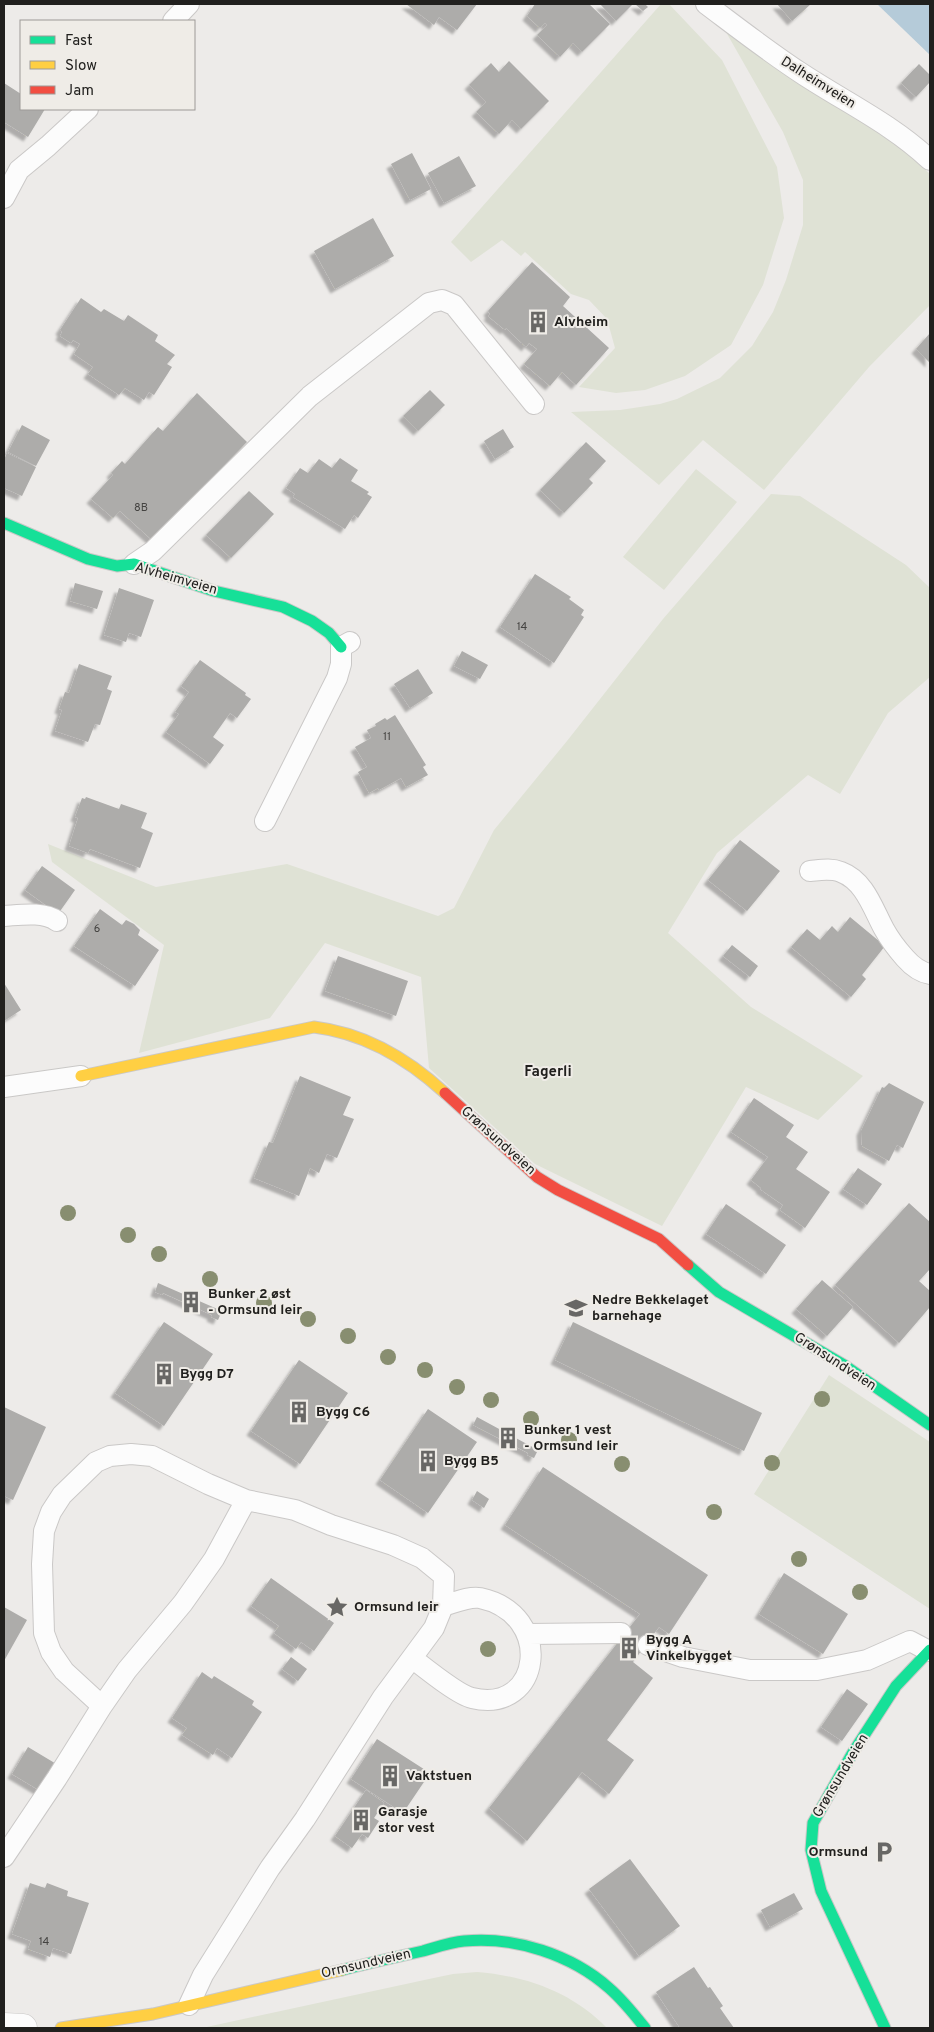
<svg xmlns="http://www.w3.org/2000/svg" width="934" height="2032" font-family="Overpass,sans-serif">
<defs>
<filter id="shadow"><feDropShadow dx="-4.5" dy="4.5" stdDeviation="1" flood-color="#0004"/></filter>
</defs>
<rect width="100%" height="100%" fill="#edebe9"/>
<path fill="#dfe2d5" d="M661,4H669L722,60L777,167L784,218L763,285L731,345L685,376L645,390L616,393L579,387L615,348L607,319L589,300L571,294L525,252L521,256L502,240L471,262L451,242Z
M722,25L779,70L852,114L896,143L930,174V305L869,367L764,490L703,440L659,485L571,412L620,410L660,404L677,399L720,378L752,346L773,312L786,280L803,225V180L783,132Z
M696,469L737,502L664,590L623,557Z
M771,494L800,496L906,565L930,588V677L888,713L840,794L808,775L717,853L668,933L751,1007L863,1076L818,1120L746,1087L662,1226L535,1164L429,1068L421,977L325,943L270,1018L139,1053L164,945L52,862L48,844L156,887L287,864L438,916L454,908L494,830L567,741L663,619Z
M829,1375L930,1442V1609L754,1494Z
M477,1972C526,1976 572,1992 607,2028H202L429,1979L453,1974Z"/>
<path fill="#b5cbd9" d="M877,4H930V55Z"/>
<path fill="#adacaa" filter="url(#shadow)" d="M406,4H477L457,30L439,17L434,25Z
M535,4H589L610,24L582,52L573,43L560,57L537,35L547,25L545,23L540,28L527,16Z
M600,4H633L616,21Z
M635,4H645L648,7L643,11Z
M777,4H811L792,21Z
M509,61L549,101L521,129L512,120L499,134L476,112L486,102L469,85L491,63L499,72Z
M919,64L930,75V82L916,97L901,83Z
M4,83L21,94V109H45L28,137L4,122Z
M412,153L431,189L410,200L391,164Z
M459,156L476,186L444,203L428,173Z
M373,218L394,256L335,289L314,251Z
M532,262L570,297L563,306L609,348L576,385L562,372L550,386L524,364L537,349L529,343L526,347L506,328L505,330L488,316L490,314L488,311Z
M81,298L101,312L104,309L124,321L128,315L158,335L155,341L175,355L167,364L172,367L154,395L149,392L144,400L125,388L119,395L88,374L93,367L74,354L80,344L73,340L71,343L60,336L62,332L60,330Z
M930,333V363L916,349Z
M430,390L445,405L418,431L403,416Z
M197,393L247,442L152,540L120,511L113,518L91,499L113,475L111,473L122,461L125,464L158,427L163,431Z
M22,425L50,440L36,466L8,452Z
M503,429L514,447L495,459L484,441Z
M586,442L606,461L589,479L593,483L564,513L540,490Z
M7,453L36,467L22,496L4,488V460Z
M340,458L358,470L351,481L369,492L367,494L372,497L358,518L354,515L345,529L293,497L295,494L286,488L300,468L308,473L319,459L332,468Z
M249,491L274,514L231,558L206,535Z
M535,574L571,597L569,599L584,610L581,615L584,617L554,663L500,627Z
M75,583L103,591L97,609L70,601Z
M119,588L154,600L141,637L129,633L126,642L104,635Z
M462,651L488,665L480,679L454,666Z
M200,660L246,693L245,695L251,699L237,718L230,713L213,737L224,745L210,764L166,732L179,714L175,712L189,692L181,686Z
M79,664L112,676L107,689L112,691L100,725L95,724L88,742L55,731L62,710L59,709L65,692L69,693Z
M418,669L433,693L410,708L394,684Z
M395,715L426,765L423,767L428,775L406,787L401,778L379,790L378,788L369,793L358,772L367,767L355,747L371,738L367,730L376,726L375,724L385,718L387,720Z
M86,797L119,809L121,804L147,813L141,828L153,833L140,868L90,849L88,853L69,846L78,818L75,817L82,798L85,799Z
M740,840L780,871L747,911L708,880Z
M42,866L75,890L58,914L25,890Z
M100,909L122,925L126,920L134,924L140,930L138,935L159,950L135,986L74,946Z
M850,917L885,946L862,975L866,979L851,997L791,947L807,929L820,940L832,926L838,932Z
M732,945L758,966L750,977L723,956Z
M338,956L408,981L396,1016L325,991Z
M4,983L21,1010L4,1021Z
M300,1076L351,1097L343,1115L354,1119L337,1158L327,1154L319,1173L310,1168L299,1196L254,1178L269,1142L273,1143Z
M889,1083L924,1102L903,1148L897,1145L889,1161L862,1146L861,1131L882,1087L884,1088Z
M754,1098L794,1125L786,1137L808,1152L796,1169L830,1192L805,1228L780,1210L783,1205L760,1189L761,1188L751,1180L768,1157L731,1132Z
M858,1168L882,1184L867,1205L843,1189Z
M909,1203L930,1222V1269L919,1281L930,1291V1307L899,1343L835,1285Z
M726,1204L786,1245L766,1274L706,1234Z
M822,1280L853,1307L827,1336L796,1309Z
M158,1283L222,1311L218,1320L211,1317L212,1315L163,1293L162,1295L155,1292Z
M164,1322L213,1354L164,1426L115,1393Z
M573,1322L762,1413L744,1451L555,1360Z
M299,1360L348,1393L300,1464L251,1431Z
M4,1407L46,1427L13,1500L4,1496Z
M428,1409L477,1442L428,1513L380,1480Z
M477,1417L538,1450L534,1458L527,1455L528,1453L473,1425Z
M543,1467L708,1575L669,1634L659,1627L633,1662L653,1678L607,1740L634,1760L609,1794L582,1772L527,1841L489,1808L640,1614L505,1525Z
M477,1491L489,1499L484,1508L472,1500Z
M784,1573L848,1614L823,1654L759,1614Z
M271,1578L334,1623L314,1651L301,1642L296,1649L274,1633L279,1626L251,1606Z
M4,1607L27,1620L4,1661Z
M291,1657L307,1669L298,1681L282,1669Z
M202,1672L212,1679L214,1676L254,1701L252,1705L262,1712L232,1758L217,1748L213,1755L182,1735L187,1728L172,1718Z
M847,1689L868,1704L842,1741L821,1727Z
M377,1739L430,1773L403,1813L351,1779Z
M28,1747L58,1765L42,1792L12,1774Z
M366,1790L384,1803L374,1818L379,1821L368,1838L362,1834L352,1848L335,1836Z
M630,1859L680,1926L639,1956L589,1889Z
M30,1883L45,1888L47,1883L68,1891L67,1896L89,1903L71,1954L53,1948L50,1957L28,1949L31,1941L12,1934Z
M794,1893L803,1909L770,1927L761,1910Z
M694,1967L708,1988L710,1987L723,2006L720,2008L734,2028H680L656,1992Z"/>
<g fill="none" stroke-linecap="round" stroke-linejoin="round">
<g stroke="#cac8c7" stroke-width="22">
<path id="lane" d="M706,4C738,28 770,53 804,75C847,103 893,125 930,160
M173,21L189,4
M4,198L19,170L48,146L88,109
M134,564L153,551L310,396L429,303L442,300L454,305L534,404
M265,821L337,678L341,664V647L350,642
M810,871C821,870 831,868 841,872C865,881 873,909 884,929C890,940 897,949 905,958C912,966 919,972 930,974
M4,916C20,915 43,911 57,921
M4,1087L81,1076
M528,1634L621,1633
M648,1645L683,1657L750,1670H817L867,1660L910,1641L929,1651
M412,1658C425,1668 458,1695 472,1698C542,1715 555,1614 480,1598C469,1596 454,1603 443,1606
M102,1706L64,1671L51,1652L44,1633L42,1564L44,1531L51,1512L62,1495L96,1462L110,1456L131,1454L152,1456L208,1484L246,1500
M4,1857L57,1778L102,1706L127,1670L183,1603L214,1559L246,1500L295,1510L331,1525L393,1545L422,1558L444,1576L443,1606L434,1628L383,1697L305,1819L270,1868L203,1975L189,2005"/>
</g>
<g stroke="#cac8c7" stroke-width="29">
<path id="street" d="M4,2027L23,2028"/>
</g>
<g stroke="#cac8c7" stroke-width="13">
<path id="fast" d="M4,523L88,559L117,566L134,564L214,591L283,607L312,621L329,633L341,647
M688,1265L719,1292L844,1365L930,1425
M342,1970C369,1963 396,1957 423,1951C437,1947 451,1942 464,1941C515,1936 572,1955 609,1988C623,2000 634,2014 645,2028
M885,2028L821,1891L811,1850L813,1823L852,1754L896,1686L930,1650"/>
</g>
<g stroke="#cac8c7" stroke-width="13">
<path id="slow" d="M81,1076L314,1027C364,1033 408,1059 445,1093
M61,2028L153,2014L342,1970"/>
</g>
<g stroke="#cac8c7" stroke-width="13">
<path id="jam" d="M445,1093L537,1177L558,1190L659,1239L688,1265"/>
</g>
<use href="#lane" stroke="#fcfcfc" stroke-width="20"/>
<use href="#street" stroke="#fcfcfc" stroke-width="28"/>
<use href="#fast" stroke="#16e098" stroke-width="11"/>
<use href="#slow" stroke="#ffcf43" stroke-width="11"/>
<use href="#jam" stroke="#f24e42" stroke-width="11"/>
</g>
<g fill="#888e70">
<circle cx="68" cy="1213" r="8"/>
<circle cx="128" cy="1235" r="8"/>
<circle cx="159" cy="1254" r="8"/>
<circle cx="210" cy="1279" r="8"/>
<circle cx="264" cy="1303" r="8"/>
<circle cx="308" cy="1319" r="8"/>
<circle cx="348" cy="1336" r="8"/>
<circle cx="388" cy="1357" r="8"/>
<circle cx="425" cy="1370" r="8"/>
<circle cx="457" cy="1387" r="8"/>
<circle cx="822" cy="1399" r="8"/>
<circle cx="491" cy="1400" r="8"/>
<circle cx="531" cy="1419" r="8"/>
<circle cx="569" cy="1440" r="8"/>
<circle cx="772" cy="1463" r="8"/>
<circle cx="622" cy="1464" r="8"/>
<circle cx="714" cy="1512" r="8"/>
<circle cx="799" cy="1559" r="8"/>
<circle cx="860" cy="1592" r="8"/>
<circle cx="488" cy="1649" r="8"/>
</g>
<defs>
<g id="building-bare" transform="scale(1.725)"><path d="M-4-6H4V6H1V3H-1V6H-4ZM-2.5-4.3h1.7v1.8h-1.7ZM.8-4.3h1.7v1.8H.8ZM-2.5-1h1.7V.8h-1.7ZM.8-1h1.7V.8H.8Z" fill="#686765" stroke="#efece7" stroke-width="2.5" paint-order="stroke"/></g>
<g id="school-bare" transform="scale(1.725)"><path d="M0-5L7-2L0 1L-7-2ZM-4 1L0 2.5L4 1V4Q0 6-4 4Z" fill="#686765" stroke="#efece7" stroke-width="2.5" paint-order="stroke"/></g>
<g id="sight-bare" transform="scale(1.725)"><path d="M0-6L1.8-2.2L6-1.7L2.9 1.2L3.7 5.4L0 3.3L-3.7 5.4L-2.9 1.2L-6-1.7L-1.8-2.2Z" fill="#686765" stroke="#efece7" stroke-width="2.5" paint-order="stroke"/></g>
<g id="parking-bare" transform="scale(1.725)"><path d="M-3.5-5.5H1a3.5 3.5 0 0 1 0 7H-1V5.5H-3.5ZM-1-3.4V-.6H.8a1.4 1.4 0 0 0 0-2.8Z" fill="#686765" stroke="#efece7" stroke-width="2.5" paint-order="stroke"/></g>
</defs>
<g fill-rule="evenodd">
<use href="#building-bare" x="538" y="322"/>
<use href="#building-bare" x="191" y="1302"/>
<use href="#school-bare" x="576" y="1308"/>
<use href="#building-bare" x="164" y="1374"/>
<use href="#building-bare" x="299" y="1412"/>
<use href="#building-bare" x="508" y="1438"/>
<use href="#building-bare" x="428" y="1461"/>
<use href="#sight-bare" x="337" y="1607"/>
<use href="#building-bare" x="629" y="1648"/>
<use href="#building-bare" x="390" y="1776"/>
<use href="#building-bare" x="361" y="1820"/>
<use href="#parking-bare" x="884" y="1852"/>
</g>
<g text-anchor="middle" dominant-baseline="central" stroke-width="4" stroke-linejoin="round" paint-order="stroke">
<g font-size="11" fill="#444341">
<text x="141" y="508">8B</text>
<text x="522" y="627">14</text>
<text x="387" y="737">11</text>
<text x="97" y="929">6</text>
<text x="44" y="1942">14</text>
</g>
<g font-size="14" fill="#21201e" stroke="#efece7">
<text transform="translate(818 83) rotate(32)">Dalheimveien</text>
<text transform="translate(176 579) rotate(16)">Alvheimveien</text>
<text transform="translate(498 1141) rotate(42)">Grønsundveien</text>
<text transform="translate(835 1362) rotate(33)">Grønsundveien</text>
<text transform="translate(841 1776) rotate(-59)">Grønsundveien</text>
<text transform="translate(366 1964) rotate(-13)">Ormsundveien</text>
</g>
<g font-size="14" font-weight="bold" fill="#21201e" stroke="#efece7" text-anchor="start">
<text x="554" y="322">Alvheim</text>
<text x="208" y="1294">Bunker 2 øst<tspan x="208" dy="16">- Ormsund leir</tspan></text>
<text x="592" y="1300">Nedre Bekkelaget<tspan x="592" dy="16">barnehage</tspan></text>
<text x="180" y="1374">Bygg D7</text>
<text x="316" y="1412">Bygg C6</text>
<text x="524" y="1430">Bunker 1 vest<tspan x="524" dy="16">- Ormsund leir</tspan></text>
<text x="444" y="1461">Bygg B5</text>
<text x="354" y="1607">Ormsund leir</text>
<text x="646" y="1640">Bygg A<tspan x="646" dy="16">Vinkelbygget</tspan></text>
<text x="406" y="1776">Vaktstuen</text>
<text x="378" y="1812">Garasje<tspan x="378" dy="16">stor vest</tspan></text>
<text x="868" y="1852" text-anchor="end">Ormsund</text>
</g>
<g font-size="15" font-weight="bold" fill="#21201e" stroke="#efece7">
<text x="548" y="1072">Fagerli</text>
</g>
</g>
<rect width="934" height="2032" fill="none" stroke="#21201e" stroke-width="10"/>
<rect x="20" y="20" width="175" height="90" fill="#efece7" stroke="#9d9a97"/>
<rect x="30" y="36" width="25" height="8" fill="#16e098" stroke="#9d9a97"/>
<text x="65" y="45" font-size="15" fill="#21201e">Fast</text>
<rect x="30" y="61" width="25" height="8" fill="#ffcf43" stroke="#9d9a97"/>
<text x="65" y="70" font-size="15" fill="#21201e">Slow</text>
<rect x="30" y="86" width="25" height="8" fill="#f24e42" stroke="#9d9a97"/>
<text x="65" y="95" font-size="15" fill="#21201e">Jam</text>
</svg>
